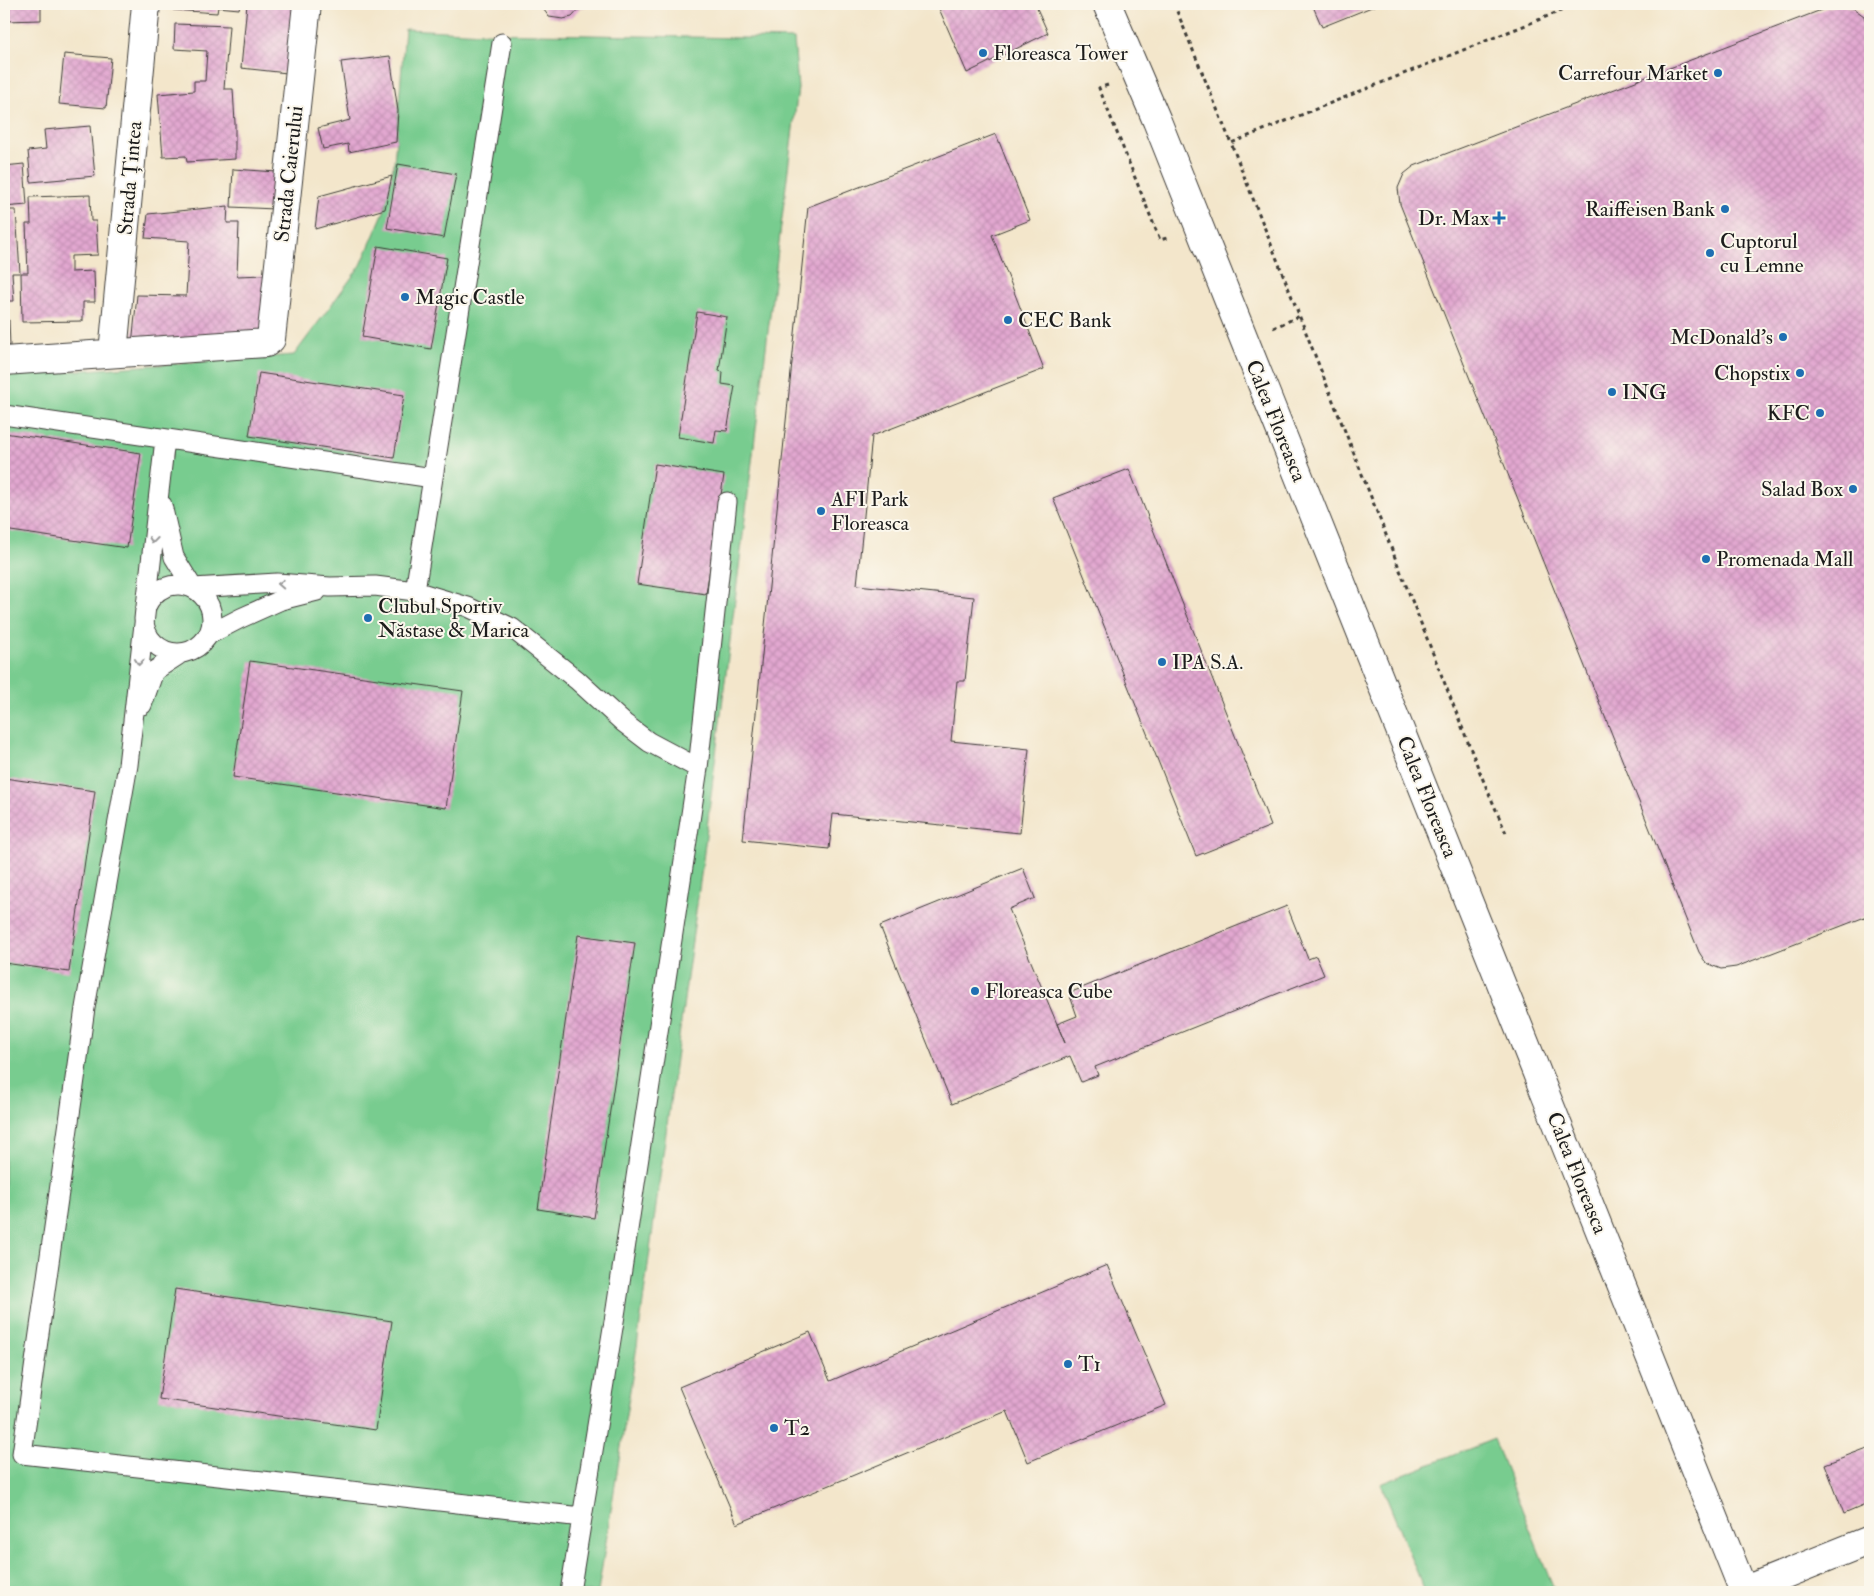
<svg xmlns="http://www.w3.org/2000/svg" width="1874" height="1596" font-family="'IM FELL Double Pica',serif">
<defs>
<pattern id="building-cross-hatch" width="8" height="8" patternUnits="userSpaceOnUse" patternTransform="scale(1.25)"><rect width="8" height="8" fill="#e2a7d0"/><path d="M0 0l8 8M0 8l8-8" fill="none" stroke="#c18fb2"/></pattern>
</defs>
<rect width="100%" height="100%" fill="#fbf7ec"/>
<filter id="ink" filterUnits="userSpaceOnUse"><feTurbulence type="fractalNoise" baseFrequency=".02" numOctaves="2"/><feDisplacementMap in="SourceGraphic" scale="10" xChannelSelector="R" yChannelSelector="G"/><feConvolveMatrix kernelMatrix="1 2 1 2 8 2 1 2 1" color-interpolation-filters="sRGB"/></filter>
<filter id="wash" filterUnits="userSpaceOnUse"><feTurbulence type="fractalNoise" baseFrequency=".0096" numOctaves="4" result="noise"/><feDisplacementMap in="SourceGraphic" scale="20" xChannelSelector="R" yChannelSelector="G"/><feGaussianBlur stdDeviation="1.12" result="paint"/><feColorMatrix in="noise" values="0 0 0 0 0 0 0 0 0 0 0 0 0 0 0 0 0 1.4 0 .05"/><feComposite in="paint" operator="in"/></filter>
<g filter="url(#wash)">
<rect width="100%" height="100%" fill="#f3e6cb"/>
<path fill="#78cc8f" stroke="#4a7456" d="M405,29L485,33L794,39L798,88L703,860L637,1346L598,1592H4V376L294,355L361,265L385,209L394,163Z
M1494,1439L1555,1592H1425L1381,1484Z"/>
<g id="blocks">
<path fill="url(#building-cross-hatch)" d="M4,4H41V20L4,21Z
M174,4H240L239,9L218,7L217,13L173,10Z
M247,4H294L287,73L241,68Z
M543,4H593L580,8L572,17L563,19L549,17L544,10Z
M937,4H1035L1048,33L967,73Z
M1312,4H1379L1322,27Z
M1840,5L1853,8L1864,16L1870,33V915L1736,967L1721,969L1706,963L1699,952L1400,204L1398,188L1404,174L1414,166L1829,7Z
M175,24L229,26L224,89H233L235,123V159L187,162L186,156L163,157L158,94L194,91V81H205L207,51L174,49Z
M64,54L111,58L106,108L59,104Z
M390,56L398,111L396,142L349,152L348,144L323,149L318,128L350,120L341,62Z
M90,126L95,176L31,182L28,151L46,149L44,130Z
M996,134L1030,220L992,235L1044,369L872,436L857,585L974,597L965,681H957L951,741L1029,749L1020,833L833,814L829,849L743,840L808,207Z
M24,164L27,205L4,207V166Z
M398,164L456,174L444,238L387,228Z
M233,169L277,172L275,209L231,207Z
M392,176L385,209L315,229L319,196Z
M90,195L91,221H96L98,255L71,256V272L94,271L95,302H83V321L22,322L21,273H28L26,224H31L30,197Z
M228,206L227,223H239L237,276L266,275L267,335L132,345L137,295L186,296L189,241L145,238L148,214Z
M4,210H16L20,273H12L14,301H4Z
M378,246L447,258L431,349L362,337Z
M697,312L727,317L719,371L723,372L722,384L735,386L727,431L716,430L714,443L678,437Z
M9,320L10,346H4V321Z
M259,373L404,395L394,458L249,436Z
M4,433L141,453L127,548L4,530Z
M655,464L724,475L706,594L637,584Z
M1129,469L1271,826L1196,856L1053,498Z
M250,661L463,691L446,808L233,777Z
M4,778L95,791L69,972L4,963Z
M1023,868L1035,898L1009,909L1065,1043L1057,1024L1077,1016L1069,993L1287,906L1308,959L1316,956L1324,975L1095,1067L1098,1075L1081,1082L1070,1056L952,1104L880,926Z
M578,935L635,943L594,1218L538,1209Z
M1107,1265L1166,1405L1028,1462L1007,1411L737,1524L679,1387L810,1332L830,1381Z
M175,1289L392,1321L376,1430L159,1399Z
M1870,1447V1503L1844,1514L1825,1464Z"/>
</g>
</g>
<g filter="url(#ink)">
<use href="#blocks" fill-opacity="0" stroke="#3c3a36" stroke-width="1"/>
<g fill="none" stroke-linecap="round" stroke-linejoin="round">
<g stroke="#3c3a36" stroke-width="21">
<path id="lane" d="M4,415L433,478
M165,439L128,765L85,1008L22,1454L582,1517
M162,505L174,557L193,588L277,583L330,587L375,586L415,591L468,607L512,628L577,680L624,723L649,742L698,768L616,1309L570,1592
M144 619a34 34 0 1 1 68 0a34 34 0 1 1-68 0Z
M415,591L502,43
M210,634L241,618L281,600L317,591
M142,705L154,671L180,654
M698,768L727,502"/>
</g>
<g stroke="#3c3a36" stroke-width="30">
<path id="street" d="M113,353L146,4
M4,361L266,343L271,339L307,4
M1743,1591L1870,1540"/>
</g>
<g stroke="#3c3a36" stroke-width="30">
<path id="secondary" d="M1107,4L1157,121L1744,1592"/>
</g>
<path stroke="#3c3a36" stroke-width="3" stroke-dasharray="4 4" stroke-linecap="butt" d="M1174,4L1231,143
M1108,85L1099,88L1160,240L1170,237
M1273,328L1300,316
M1506,833L1481,775L1231,143L1578,4"/>
<use href="#lane" stroke="#fff" stroke-width="19"/>
<use href="#street" stroke="#fff" stroke-width="28"/>
<use href="#secondary" stroke="#fff" stroke-width="28"/>
</g>
<defs><path id="oneway-chevron" d="M-2-3.5L2.5 0L-2 3.5" fill="none" stroke-width="1.6" stroke-linecap="round" stroke-linejoin="round" transform="scale(1.25)"/></defs>
<g stroke="#999">
<use href="#oneway-chevron" transform="translate(153 540) rotate(97)"/>
<use href="#oneway-chevron" transform="translate(281 584) rotate(-177)"/>
<use href="#oneway-chevron" transform="translate(139 662) rotate(96)"/>
</g>
</g>
<g fill="#1f6fb2" stroke="#fbf7ec" stroke-width="2">
<circle cx="983" cy="53" r="5"/>
<circle cx="1718" cy="73" r="5"/>
<circle cx="1725" cy="209" r="5"/>
<path d="M1496.5 210.5h5v5h5v5h-5v5h-5v-5h-5v-5h5z"/>
<circle cx="1710" cy="253" r="5"/>
<circle cx="405" cy="297" r="5"/>
<circle cx="1008" cy="320" r="5"/>
<circle cx="1783" cy="337" r="5"/>
<circle cx="1800" cy="373" r="5"/>
<circle cx="1612" cy="392" r="5"/>
<circle cx="1820" cy="413" r="5"/>
<circle cx="1853" cy="489" r="5"/>
<circle cx="821" cy="511" r="5"/>
<circle cx="1706" cy="559" r="5"/>
<circle cx="368" cy="618" r="5"/>
<circle cx="1162" cy="662" r="5"/>
<circle cx="975" cy="991" r="5"/>
<circle cx="1068" cy="1364" r="5"/>
<circle cx="774" cy="1428" r="5"/>
</g>
<g text-anchor="middle" dominant-baseline="central" stroke-width="4" stroke-linejoin="round" paint-order="stroke">
<g font-size="21" fill="#1c1c1c" stroke="#fbf7ec" text-anchor="start">
<text x="993" y="53">Floreasca Tower</text>
<text x="1708" y="73" text-anchor="end">Carrefour Market</text>
<text x="1715" y="209" text-anchor="end">Raiffeisen Bank</text>
<text x="1489" y="218" text-anchor="end">Dr. Max</text>
<text x="1720" y="241">Cuptorul<tspan x="1720" dy="24">cu Lemne</tspan></text>
<text x="415" y="297">Magic Castle</text>
<text x="1018" y="320">CEC Bank</text>
<text x="1773" y="337" text-anchor="end">McDonald's</text>
<text x="1790" y="373" text-anchor="end">Chopstix</text>
<text x="1622" y="392">ING</text>
<text x="1810" y="413" text-anchor="end">KFC</text>
<text x="1843" y="489" text-anchor="end">Salad Box</text>
<text x="831" y="499">AFI Park<tspan x="831" dy="24">Floreasca</tspan></text>
<text x="1716" y="559">Promenada Mall</text>
<text x="378" y="606">Clubul Sportiv<tspan x="378" dy="24">Năstase &amp; Marica</tspan></text>
<text x="1172" y="662">IPA S.A.</text>
<text x="985" y="991">Floreasca Cube</text>
<text x="1078" y="1364">T1</text>
<text x="784" y="1428">T2</text>
</g>
<g font-size="21" fill="#1c1c1c" stroke="#fbf7ec">
<text transform="translate(289 174) rotate(-84)">Strada Caierului</text>
<text transform="translate(130 178) rotate(-85)">Strada Țintea</text>
<text transform="translate(1276 421) rotate(68)">Calea Floreasca</text>
<text transform="translate(1427 797) rotate(68)">Calea Floreasca</text>
<text transform="translate(1577 1173) rotate(68)">Calea Floreasca</text>
</g>
</g>
<rect width="1874" height="1596" fill="none" stroke="#fbf7ec" stroke-width="20"/>
</svg>
